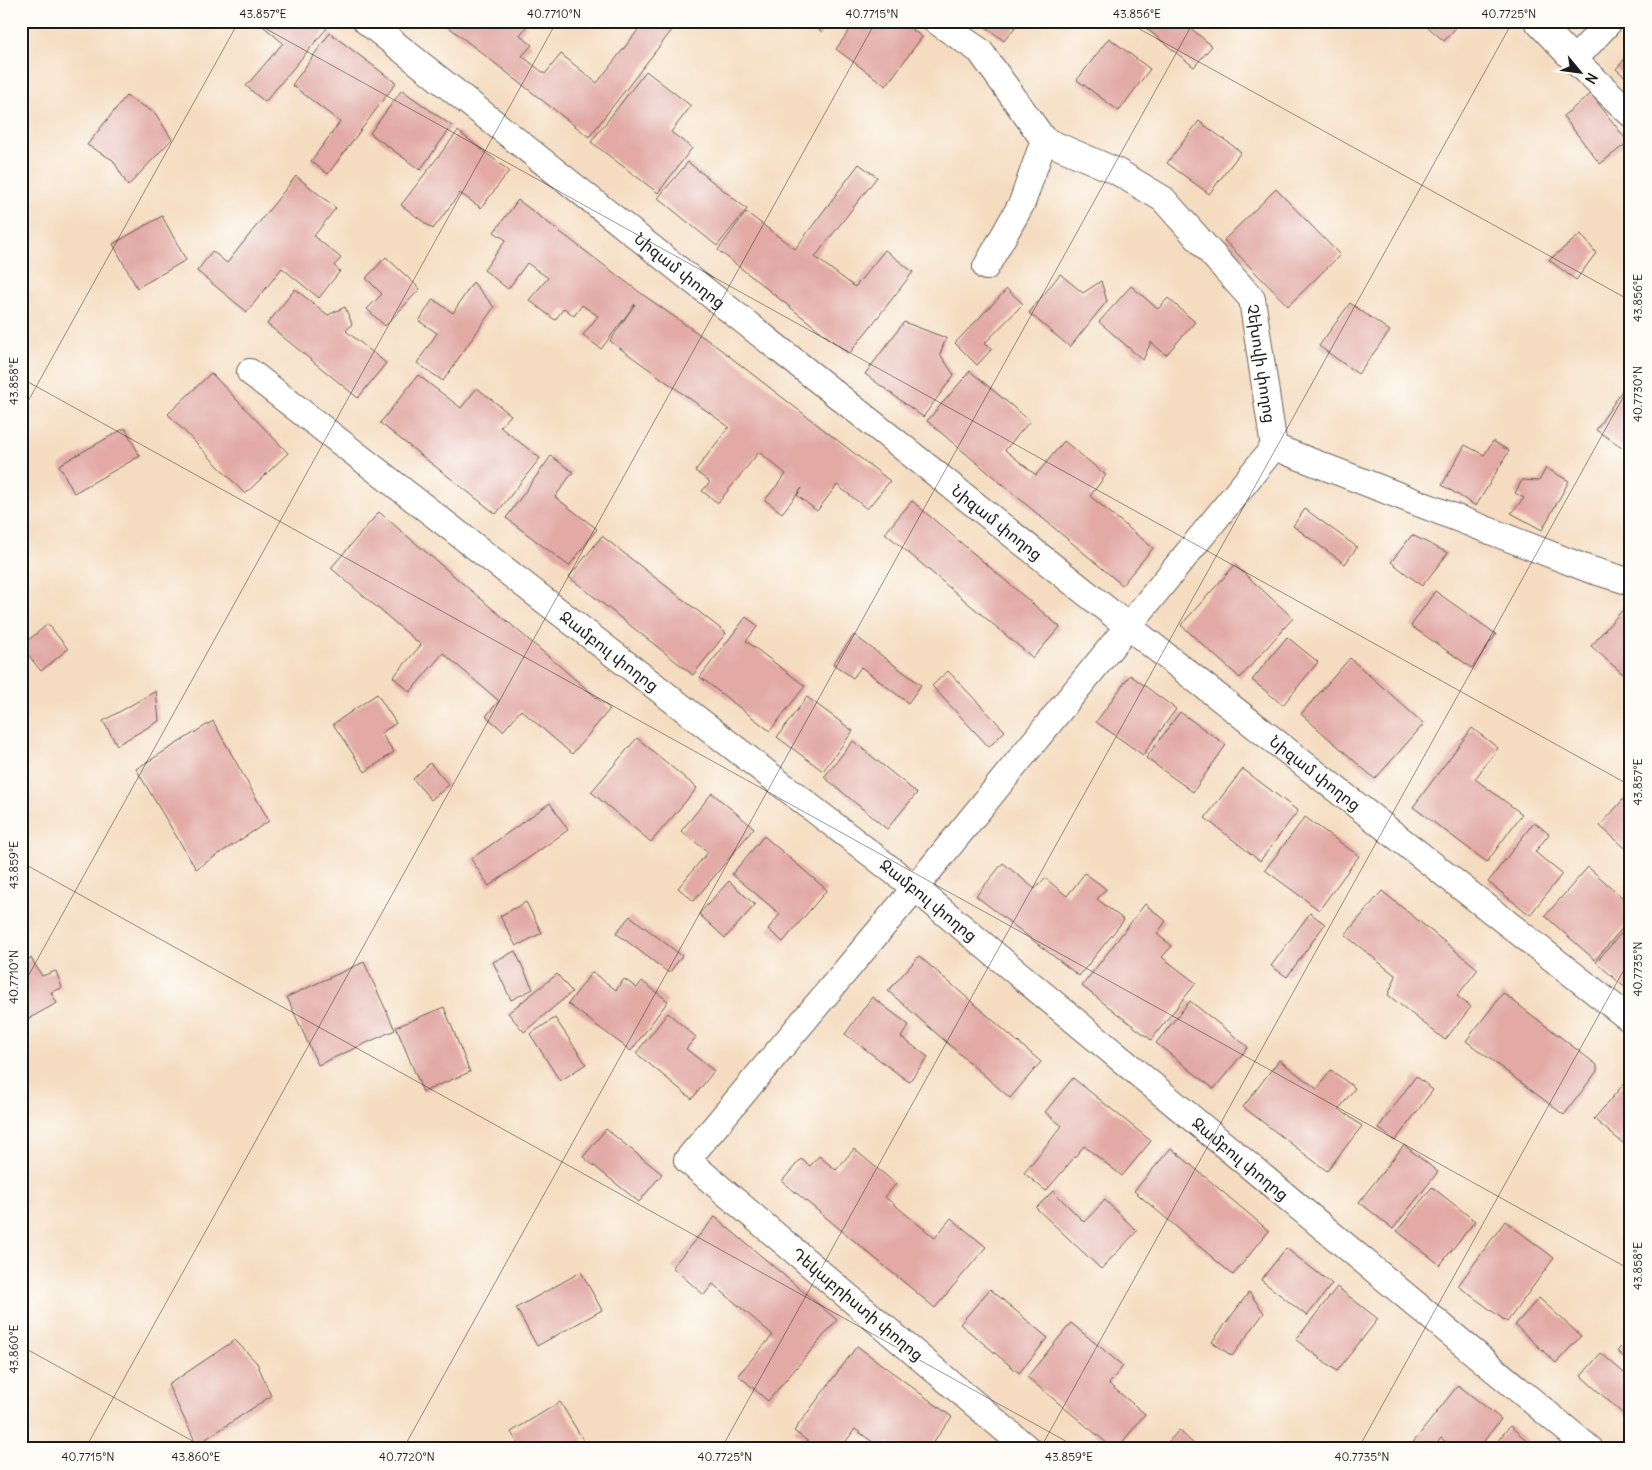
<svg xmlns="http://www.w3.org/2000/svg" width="1652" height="1470" font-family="Delius,'Noto Sans Armenian',sans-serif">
<rect width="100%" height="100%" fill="#fdfcf7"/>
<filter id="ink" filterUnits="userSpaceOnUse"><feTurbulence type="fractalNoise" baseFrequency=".02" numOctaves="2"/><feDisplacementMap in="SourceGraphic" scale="10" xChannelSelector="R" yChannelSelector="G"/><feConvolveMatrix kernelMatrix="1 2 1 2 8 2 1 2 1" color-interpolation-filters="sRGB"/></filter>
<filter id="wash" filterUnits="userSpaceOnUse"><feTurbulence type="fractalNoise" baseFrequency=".0096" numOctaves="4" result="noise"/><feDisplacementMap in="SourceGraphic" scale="20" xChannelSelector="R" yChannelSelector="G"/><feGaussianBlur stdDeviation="1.12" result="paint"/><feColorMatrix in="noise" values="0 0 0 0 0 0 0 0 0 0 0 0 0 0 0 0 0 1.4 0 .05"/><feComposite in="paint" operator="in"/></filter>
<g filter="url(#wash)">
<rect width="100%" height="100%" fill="#f5dcc0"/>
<g id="blocks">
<path fill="#e2a9a5" d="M257,21H319L327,28L265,102L246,86L283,43Z
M441,21H521L527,26L520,35L532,45L522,56L545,74L561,54L597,83L645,21H679L589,137Z
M807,21H830L822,32Z
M856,21H901L922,37L886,86L836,49Z
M978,21H1020L1004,41Z
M1153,21H1182L1212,46L1194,67L1147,29Z
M1421,21H1462L1444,41Z
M330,33L396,83L328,174L311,161L340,122L292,85Z
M1109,38L1150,69L1119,111L1077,80Z
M1631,52V82L1616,69Z
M646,71L691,106L671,132L692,148L658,193L591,142Z
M402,90L452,126L420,170L370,133Z
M1591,94L1628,142L1600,164L1563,116Z
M126,96L155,113L172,139L128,186L113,160L87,145Z
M1199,121L1241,152L1209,194L1167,163Z
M458,131L509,171L481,208L460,193L433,229L401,205Z
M688,162L747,209L717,246L658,198Z
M859,164L877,177L815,257L855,287L885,250L913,272L849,354L718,250L746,212L795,249Z
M296,176L336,208L314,236L341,258L334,266L340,271L319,298L282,268L247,312L197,271L212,251L227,263Z
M1276,189L1340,255L1288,306L1224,240Z
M518,200L642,294L716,346L890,481L867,509L837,485L817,511L797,495L802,488L782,513L765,500L786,474L759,452L718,503L702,491L710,482L695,471L729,427L610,341L635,304L601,349L583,335L598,316L582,305L574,316L564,308L555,320L529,300L548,278L527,263L508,289L484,270L506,240L494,232Z
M162,216L186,260L137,288L113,244Z
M1581,234L1596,253L1576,280L1549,260Z
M386,257L420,289L385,326L367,309L382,294L366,278Z
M1060,274L1083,293L1101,281L1107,301L1070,347L1029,313Z
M473,282L494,307L443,381L417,363L437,333L419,321L433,299L453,313Z
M1131,286L1158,309L1168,298L1195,322L1166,355L1151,342L1143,360L1099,322Z
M295,289L328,315L345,307L352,324L346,331L386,363L358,398L267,324Z
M1007,289L1023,304L984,344L992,349L977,365L955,343Z
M1350,303L1390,331L1358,374L1319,346Z
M904,322L946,338L940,354L954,375L923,417L865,374Z
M970,371L1030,421L1005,450L1036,475L1064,441L1106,475L1090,496L1153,548L1122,585L927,421Z
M211,373L288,453L245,494L168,414Z
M418,375L461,408L477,388L511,415L500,427L540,458L496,514L380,423Z
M1627,383L1631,386V440L1625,449L1596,430Z
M125,428L140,456L74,493L59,465Z
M1493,441L1509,451L1476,506L1442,485L1465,445L1484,455Z
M551,456L573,472L555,497L597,529L569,566L506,518Z
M1546,468L1569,481L1542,530L1511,513L1524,498L1515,493L1522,480L1539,481Z
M912,501L1060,627L1033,658L885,533Z
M1305,509L1357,547L1345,564L1293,526Z
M379,512L610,709L572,754L521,710L503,731L486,716L499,701L443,653L410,692L393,677L421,645L331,568Z
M1412,535L1448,553L1422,586L1391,562Z
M602,536L726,633L693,675L569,577Z
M1235,565L1293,618L1240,678L1181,625Z
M1435,591L1496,634L1472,668L1411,626Z
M1631,600V681L1591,646Z
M746,617L758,626L746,641L805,686L770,731L700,677Z
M48,624L68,649L41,671L21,646Z
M854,635L921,685L908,703L861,667L853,678L833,664Z
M1287,637L1318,662L1283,705L1252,680Z
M1350,658L1424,724L1375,779L1301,714Z
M948,671L1005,731L989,747L932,686Z
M1130,675L1176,709L1143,755L1096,722Z
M156,691L159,721L117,745L103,721Z
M377,694L396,723L381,733L394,752L365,772L333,724Z
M807,697L853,731L823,771L777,737Z
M1180,712L1226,745L1193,792L1146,758Z
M213,721L269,821L196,869L136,769Z
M1472,728L1498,748L1475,779L1522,814L1487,862L1413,807Z
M637,738L697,788L651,842L591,792Z
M853,741L917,793L887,829L824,777Z
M430,763L449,785L431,800L413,779Z
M1243,769L1298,811L1260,861L1205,818Z
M712,793L754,828L694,901L678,888L708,852L681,831Z
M1627,795L1631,799V853L1600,826Z
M550,803L568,830L489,886L471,859Z
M1305,817L1359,856L1319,910L1265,870Z
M1534,822L1549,834L1535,852L1562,874L1530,915L1488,882Z
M764,836L827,890L783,942L768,929L780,914L732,874Z
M1003,863L1035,889L1045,878L1067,896L1085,873L1106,889L1097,899L1124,920L1079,976L976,896Z
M1588,867L1631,905V918L1595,960L1545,916Z
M729,881L755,905L725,938L699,914Z
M1382,891L1478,969L1457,996L1471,1007L1445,1040L1388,995L1396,976L1345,935Z
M526,902L542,933L516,946L500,916Z
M1145,904L1166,921L1157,934L1172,946L1162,957L1196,983L1151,1040L1082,986Z
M1310,913L1325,924L1287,977L1271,966Z
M630,916L682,956L669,973L616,933Z
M1631,922V993L1596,962Z
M515,951L533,989L511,1000L493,962Z
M919,956L1041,1062L1010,1098L888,991Z
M31,958L42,976L56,971L62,988L51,992L57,1003L26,1020L21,1010V963Z
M364,962L395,1030L318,1065L287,997Z
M592,972L616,990L624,979L637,988L642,981L668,1001L631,1051L568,1004Z
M557,974L572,992L524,1032L508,1013Z
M1503,993L1597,1065V1071L1564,1115L1466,1041Z
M872,997L909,1025L901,1037L928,1057L909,1082L845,1034Z
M1190,1001L1248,1047L1214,1089L1156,1043Z
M444,1007L470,1072L423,1092L396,1027Z
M668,1013L696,1037L686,1049L714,1071L692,1099L636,1053Z
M555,1018L586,1064L560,1081L530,1034Z
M1279,1060L1317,1089L1331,1070L1355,1088L1339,1109L1362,1126L1327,1171L1243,1107Z
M1416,1076L1433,1090L1395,1141L1378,1128Z
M1073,1078L1151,1141L1122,1176L1084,1146L1046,1191L1024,1173L1062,1126L1045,1112Z
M1628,1079L1631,1082V1135L1624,1144L1594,1119Z
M606,1129L662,1174L639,1202L583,1157Z
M1404,1145L1438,1172L1393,1229L1359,1202Z
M1171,1148L1269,1231L1233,1275L1134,1191Z
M854,1149L896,1184L885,1197L935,1238L951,1218L986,1247L935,1308L782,1181L801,1159L810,1166L819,1156L836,1170Z
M1432,1187L1475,1221L1440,1265L1397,1231Z
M1053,1191L1084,1222L1105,1200L1137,1231L1101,1269L1036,1208Z
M715,1217L837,1320L768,1401L738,1375L773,1335L713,1284L704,1295L672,1267Z
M1505,1221L1554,1258L1507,1322L1458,1286Z
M1286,1248L1332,1284L1307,1316L1261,1280Z
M581,1272L602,1310L537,1346L516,1308Z
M1337,1287L1378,1319L1337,1371L1296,1340Z
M990,1289L1048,1338L1019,1373L960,1324Z
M1249,1292L1264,1313L1232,1356L1212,1342Z
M1539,1298L1581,1336L1556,1363L1515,1325Z
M1071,1323L1123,1366L1109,1384L1145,1414L1117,1449H1114L1027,1377Z
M1631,1337V1364L1617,1351Z
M235,1340L257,1363L271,1396L197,1445L168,1385Z
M857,1346L952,1417L928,1449H898L888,1442L882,1449L855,1429L840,1449H818L794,1431Z
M1601,1353L1631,1379V1421L1581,1376Z
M1458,1385L1501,1419L1478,1449H1455L1441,1438L1433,1449H1408Z
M560,1402L585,1443L576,1449H521L511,1432Z
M1510,1426L1537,1449H1491Z
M1179,1430L1199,1449H1162Z"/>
</g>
</g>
<g filter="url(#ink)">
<use href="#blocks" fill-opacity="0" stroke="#685f55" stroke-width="1"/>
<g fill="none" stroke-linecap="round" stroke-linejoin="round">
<g stroke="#685f55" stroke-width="28">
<g id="minor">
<path id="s1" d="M366,21L1129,627L1631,1020"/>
<path id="s2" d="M936,21L980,51L1044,140L1116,171L1163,199L1252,299L1274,447"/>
<path d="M1537,21L1574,60L1631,114"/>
<path d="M1574,60L1610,21"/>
<path d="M986,267L1022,203L1044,140"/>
<path id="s3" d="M250,372L915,888L1590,1449"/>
<path d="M1274,447L1588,569L1631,582"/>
<path d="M1028,1449L687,1160L915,888L1274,447"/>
</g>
</g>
<use href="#minor" stroke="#fff" stroke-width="26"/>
</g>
</g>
<path fill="none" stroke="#1c1c1c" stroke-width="1" stroke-opacity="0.45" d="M252,21L1631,786M1125,21L1631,301M21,378L1631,1270M21,414L239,21M21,862L1080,1449M21,989L557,21M21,1346L207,1449M85,1449L876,21M403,1449L1194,21M721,1449L1513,21M1040,1449L1631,383M1358,1449L1631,957"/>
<g text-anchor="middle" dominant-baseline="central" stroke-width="4" stroke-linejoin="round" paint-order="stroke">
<g font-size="16" fill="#1c1c1c" stroke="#fdfcf7">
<text stroke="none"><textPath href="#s1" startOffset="401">Նիզամ փողոց</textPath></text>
<text stroke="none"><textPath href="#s2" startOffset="495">Չեխովի փողոց</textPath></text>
<text stroke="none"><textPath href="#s1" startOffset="806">Նիզամ փողոց</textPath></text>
<text stroke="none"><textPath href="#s3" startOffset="455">Ջամբուլ փողոց</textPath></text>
<text stroke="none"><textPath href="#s1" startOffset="1211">Նիզամ փողոց</textPath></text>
<text stroke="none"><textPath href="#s3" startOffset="860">Ջամբուլ փողոց</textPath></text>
<text stroke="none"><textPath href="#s3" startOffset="1265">Ջամբուլ փողոց</textPath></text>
<text transform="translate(858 1304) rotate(40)">Դեկաբրիստի փողոց</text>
</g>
</g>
<rect width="1652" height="1470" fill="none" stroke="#fdfcf7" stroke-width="55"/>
<g transform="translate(1580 72) rotate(119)" stroke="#fdfcf7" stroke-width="4" paint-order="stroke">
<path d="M0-4L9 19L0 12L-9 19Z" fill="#1c1c1c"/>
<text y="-8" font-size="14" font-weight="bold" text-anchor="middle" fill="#1c1c1c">N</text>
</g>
<rect x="28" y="28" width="1596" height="1414" fill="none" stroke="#1c1c1c" stroke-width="2"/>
<g font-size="12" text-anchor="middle" fill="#1c1c1c">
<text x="263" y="18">43.857°E</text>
<text x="554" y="18">40.7710°N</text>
<text x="872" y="18">40.7715°N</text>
<text x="1137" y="18">43.856°E</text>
<text x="1509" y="18">40.7725°N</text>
<text transform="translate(1638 298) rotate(-90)" y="4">43.856°E</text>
<text transform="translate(14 381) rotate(-90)" y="4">43.858°E</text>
<text transform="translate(1638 394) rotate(-90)" y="4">40.7730°N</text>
<text transform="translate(1638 782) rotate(-90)" y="4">43.857°E</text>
<text transform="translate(14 865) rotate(-90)" y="4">43.859°E</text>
<text transform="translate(1638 969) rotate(-90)" y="4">40.7735°N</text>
<text transform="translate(14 977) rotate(-90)" y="4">40.7710°N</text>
<text transform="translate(1638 1266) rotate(-90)" y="4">43.858°E</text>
<text transform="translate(14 1349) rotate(-90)" y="4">43.860°E</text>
<text x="88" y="1461">40.7715°N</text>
<text x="196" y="1461">43.860°E</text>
<text x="407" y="1461">40.7720°N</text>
<text x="725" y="1461">40.7725°N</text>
<text x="1069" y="1461">43.859°E</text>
<text x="1362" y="1461">40.7735°N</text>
</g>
</svg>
